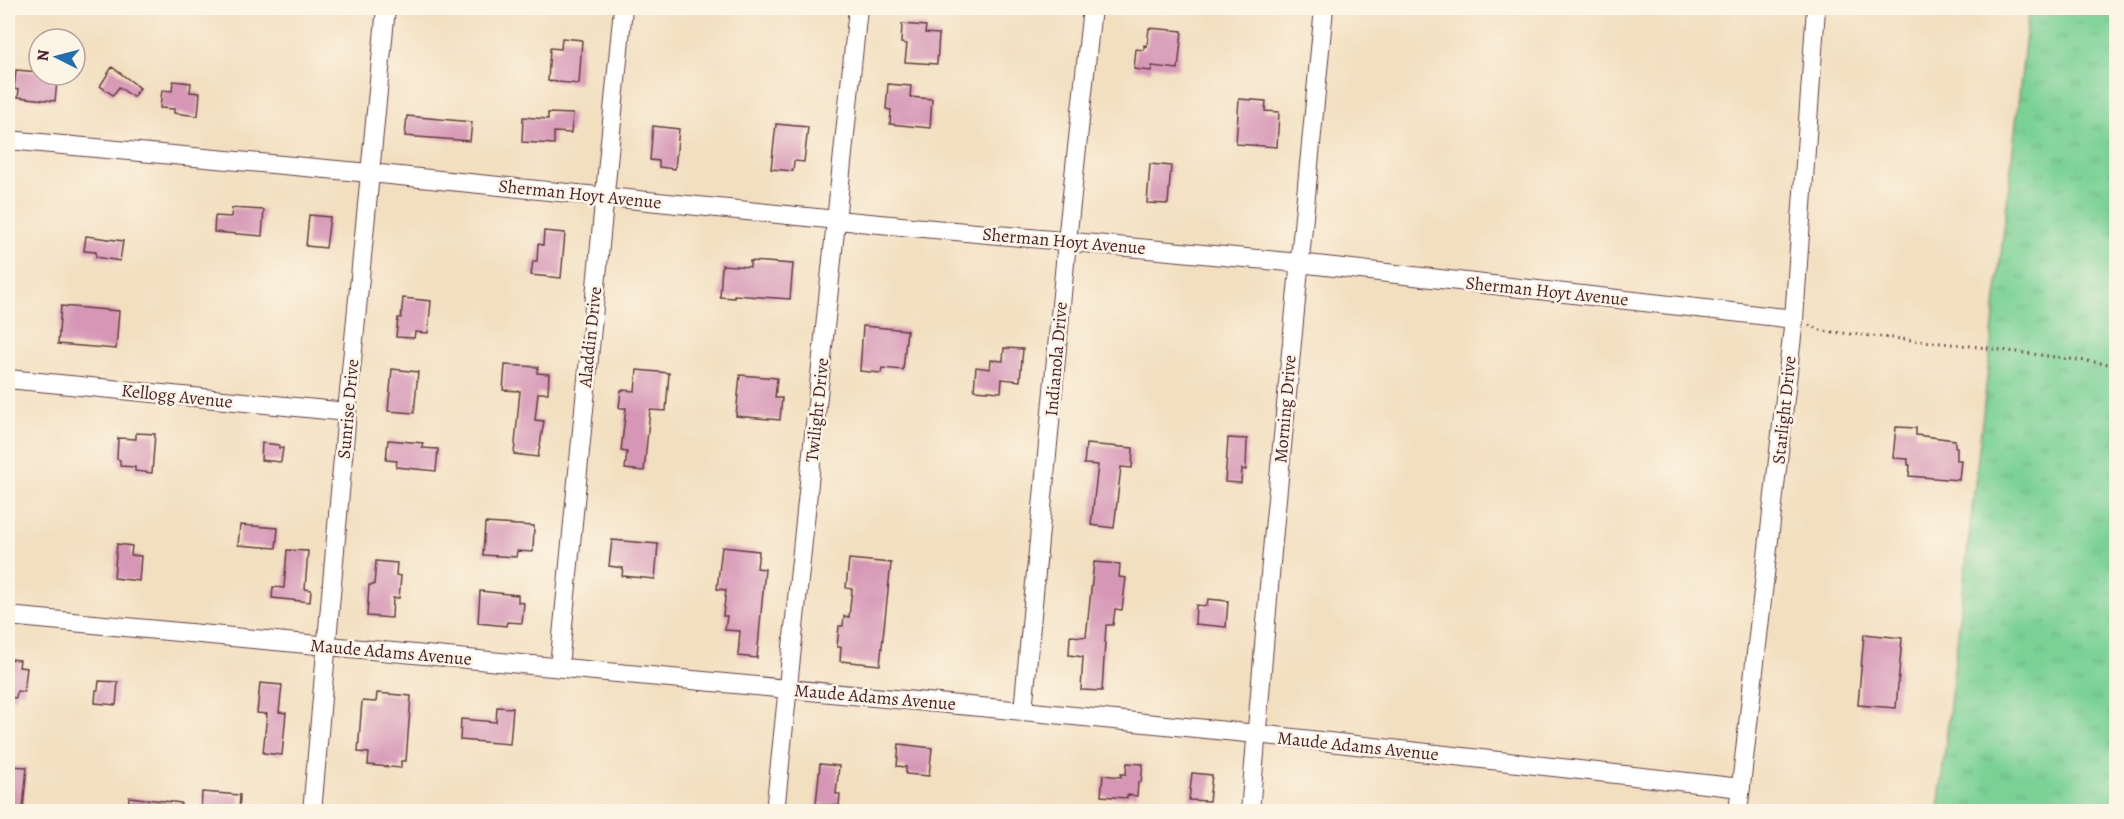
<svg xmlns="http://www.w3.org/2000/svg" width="2124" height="819" font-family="Alegreya,serif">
<defs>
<pattern id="grass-tufts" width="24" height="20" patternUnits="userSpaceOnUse" patternTransform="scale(1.5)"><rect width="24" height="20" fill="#7ad196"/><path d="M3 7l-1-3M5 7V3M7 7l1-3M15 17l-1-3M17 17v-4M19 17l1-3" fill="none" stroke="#6bb381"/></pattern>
</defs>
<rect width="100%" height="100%" fill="#fcf5e5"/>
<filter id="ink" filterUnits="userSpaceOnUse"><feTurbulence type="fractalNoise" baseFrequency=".0167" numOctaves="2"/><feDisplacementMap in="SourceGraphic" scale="12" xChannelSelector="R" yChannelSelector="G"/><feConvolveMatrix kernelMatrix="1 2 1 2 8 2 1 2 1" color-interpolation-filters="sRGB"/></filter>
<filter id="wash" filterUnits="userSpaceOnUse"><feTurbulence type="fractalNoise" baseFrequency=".008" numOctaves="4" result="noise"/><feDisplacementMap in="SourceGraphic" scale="24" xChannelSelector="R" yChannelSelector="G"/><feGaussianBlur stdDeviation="1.35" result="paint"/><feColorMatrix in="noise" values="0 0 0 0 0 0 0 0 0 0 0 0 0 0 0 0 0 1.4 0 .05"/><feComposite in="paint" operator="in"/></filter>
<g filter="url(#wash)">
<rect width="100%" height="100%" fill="#f2dfc0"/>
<path fill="url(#grass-tufts)" stroke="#627860" stroke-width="1.5" d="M2029,8H2116V811H1938Z"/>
<g id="blocks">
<path fill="#d696b6" d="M902,24L926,26L925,33L939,34L937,64L905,62L907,44L901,43Z
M1149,28L1182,31L1178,69L1152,66L1151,71L1134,69L1136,49L1144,50V45L1147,46Z
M562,38L582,40L579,84L548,81L550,48L561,49Z
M112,67L140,88L133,97L119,87L113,95L100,86Z
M16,70L39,72V75H52L51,82H57L55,101L18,97L19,90L14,89Z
M173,81L191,83L190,92L200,93L198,116L174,113V109L160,108L162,90L172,91Z
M888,84L911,86L910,97L932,99L930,128L890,124L891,110L886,109Z
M1239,99L1266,101L1265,111L1279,112L1277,147L1236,144Z
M548,113L573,114L571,133L554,132V144L522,142L523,117L548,119Z
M407,116L472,122L470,141L405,136Z
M776,124L808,127L804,162L794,161L793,171L771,169Z
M653,126L679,129L675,169L659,167V161L650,160Z
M1150,164L1171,166L1168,204L1147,203Z
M232,208L264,210L262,236L214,232L215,216L231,217Z
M309,215L330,217L326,248L306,246Z
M544,231L565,233L561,278L531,275L533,261H537L538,244L543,245Z
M86,236L123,241L120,261L96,257V252L84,251Z
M750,261L793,264L790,299L734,295V298L720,297L722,265L750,267Z
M403,298L431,301L428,333L415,332L414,338L396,337L398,318H401Z
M61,306L119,311L116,349L58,344Z
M863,326L907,330L903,370L882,368L881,373L860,371Z
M1004,348L1023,349L1020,381L1002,379L1001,392L974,390L976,367L990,369L991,360L1003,361Z
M505,365L538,367L537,373L549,374L548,393H538L535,420L544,421L538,457L514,454L520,391L503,390Z
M392,369L418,372L414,413L388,411Z
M637,370L669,373L666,411L650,410L644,471L625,469L627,452L621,451L626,408H619L621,390L635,391Z
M740,375L777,378L775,398H782L780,420L736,416Z
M1896,427L1916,428V435L1955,440V447H1957V460H1961L1959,480L1909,476L1910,465H1908V459L1893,458Z
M136,433L155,434L152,473L135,471V467L120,466V460L117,459L118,438L136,439Z
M1228,438L1247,439L1246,470L1242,469L1241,483L1225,482Z
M388,440L423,443L422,448L438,449L436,471L396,467L397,461L386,460Z
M262,443L279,445V448H283L281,462L261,460Z
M1086,444L1133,448L1132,468L1121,467L1114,528L1091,525L1098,465L1084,464Z
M485,523L534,526L533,552L517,551L516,557L483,555Z
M240,525L278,528L276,548L238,545Z
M612,540L658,544L655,579L622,576L623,568L609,566Z
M117,544L132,546L131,555L141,556L139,581L114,578Z
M722,547L759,551L757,568L765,569L757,658L738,656L740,631L725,630L727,616H723L726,590L717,589Z
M287,550L308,551L305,589L311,590L310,602L272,598L273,587L284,588Z
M849,559L891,563L880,665L840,661L841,647H837L839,626H843L844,616L849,617L852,589L846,588Z
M376,561L397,563L396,575L401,576L399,598H393L392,618L367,616L369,585H374Z
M1094,562L1120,564L1119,577L1126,578L1122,610L1115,609L1113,625H1106L1102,691L1081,690L1083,657L1069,655L1070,636L1086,637Z
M480,591L518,595V602L524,603L522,623L507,622L506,626L478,623Z
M1208,599L1228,601L1226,627L1195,624L1196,605L1207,606Z
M1864,634L1902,638L1896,708L1858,705Z
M8,659L20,660L19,667L27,668L24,692L17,691L16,698L8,697Z
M99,681L118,682L116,705L95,703L96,690H98Z
M260,683L282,685L279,712L286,713L282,755L263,753L267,714L257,713Z
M377,693L411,696L406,761H401V768L368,765L369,753L358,752L362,701L376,702Z
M497,707L513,708L510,744L460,740L461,719L496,722Z
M899,744L932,748L929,776L906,774V767L897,766Z
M1127,763L1143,764L1141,782H1138L1137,796L1127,795V798L1101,796L1103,775L1121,777V774H1126Z
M820,764L839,766L836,794H840L839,806L816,804Z
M8,766L27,767L23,809L8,807Z
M1192,773L1212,775L1209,801L1189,800Z
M202,792L240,795L239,812H201Z
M129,797L181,803L180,812H128Z"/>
</g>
</g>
<g filter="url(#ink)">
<use href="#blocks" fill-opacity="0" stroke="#633c41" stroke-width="1.5"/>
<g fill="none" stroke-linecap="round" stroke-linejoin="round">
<g stroke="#633c41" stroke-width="20">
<path id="street" d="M8,140L370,173L837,220L1299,263L1794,319
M8,379L347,412
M8,616L1023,711L1257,734L1741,788
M559,667L623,8
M1023,711L1067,241L1092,8
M312,812L347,412L386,8
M775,812L858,8
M1250,812L1272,551L1324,8
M1738,812L1794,319L1816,8"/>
</g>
<path stroke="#633c41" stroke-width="3" stroke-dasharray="1.5 4.5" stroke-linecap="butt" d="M1809,325L1823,331L1971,346L2116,365"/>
<use href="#street" stroke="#fff" stroke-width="18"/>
</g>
</g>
<g text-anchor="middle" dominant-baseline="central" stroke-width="5" stroke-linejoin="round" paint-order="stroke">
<g font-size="18" fill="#4a1f2b" stroke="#fcf5e5">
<text transform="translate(580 194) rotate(6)">Sherman Hoyt Avenue</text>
<text transform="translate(1064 241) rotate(5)">Sherman Hoyt Avenue</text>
<text transform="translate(1547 291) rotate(6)">Sherman Hoyt Avenue</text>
<text transform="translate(590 337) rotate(-84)">Aladdin Drive</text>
<text transform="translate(1056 359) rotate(-85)">Indianola Drive</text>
<text transform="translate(177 396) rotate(6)">Kellogg Avenue</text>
<text transform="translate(348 409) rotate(-85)">Sunrise Drive</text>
<text transform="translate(1285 409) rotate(-85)">Morning Drive</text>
<text transform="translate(817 410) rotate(-84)">Twilight Drive</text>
<text transform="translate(1784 410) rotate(-84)">Starlight Drive</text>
<text transform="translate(391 652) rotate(5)">Maude Adams Avenue</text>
<text transform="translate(875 697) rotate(5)">Maude Adams Avenue</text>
<text transform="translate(1358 746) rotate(6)">Maude Adams Avenue</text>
</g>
</g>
<rect width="2124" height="819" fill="none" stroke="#fcf5e5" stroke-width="30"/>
<g transform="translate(57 57) rotate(276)"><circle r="28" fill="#fcf5e5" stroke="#b59f9b" stroke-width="1.5"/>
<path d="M0-4.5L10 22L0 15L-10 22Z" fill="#1f6fb2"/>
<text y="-9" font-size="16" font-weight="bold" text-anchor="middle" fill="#4a1f2b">N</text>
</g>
</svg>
